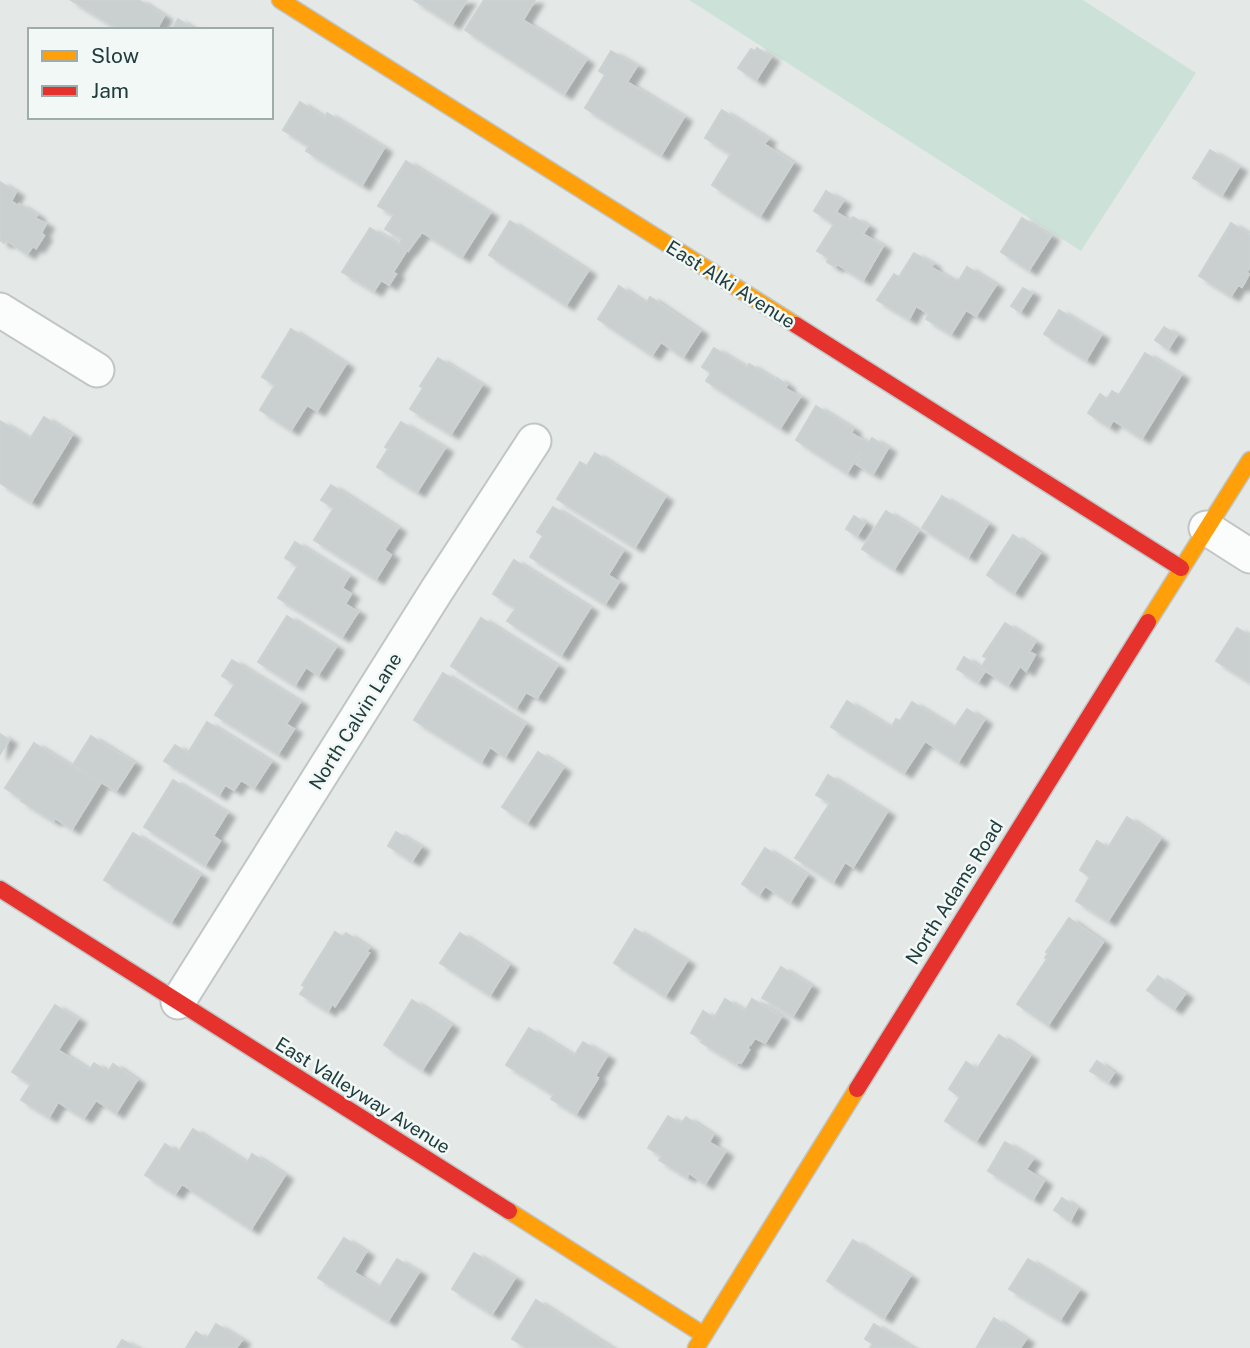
<svg xmlns="http://www.w3.org/2000/svg" width="1250" height="1348" font-family="'Public Sans',sans-serif">
<defs>
<filter id="shadow"><feDropShadow dx="8" dy="4.5" stdDeviation="2" flood-color="#0004"/></filter>
</defs>
<rect width="100%" height="100%" fill="#e4e9e8"/>
<path fill="#cce2d9" d="M689,0H1083L1196,73L1081,251Z"/>
<path fill="#cad0cf" stroke="#ccd2d1" stroke-width="2" filter="url(#shadow)" d="M71,0H139L164,16L156,30H120Z
M414,0H467L452,24Z
M484,0H535L523,20L586,60L564,94L465,30Z
M178,19L195,30H172Z
M757,48L771,57L756,80L738,68L751,49L755,51Z
M611,51L637,66L627,82L684,117L661,155L585,108L605,75L599,71Z
M300,102L325,118L327,113L384,148L362,185L306,151L309,146L283,130Z
M722,110L768,139L764,144L793,163L760,216L712,185L731,154L705,138Z
M1210,150L1239,167L1222,195L1193,178Z
M406,161L490,213L462,257L422,232L408,251L399,245L402,239L385,229L394,215L378,206Z
M0,182L16,192L11,201L18,206L19,204L37,215L35,218L46,224L41,233L44,236L36,248L33,246L27,254L6,240L4,243L0,240Z
M826,191L843,201L836,212L850,221L853,217L868,226L863,234L883,246L863,280L837,264L835,267L827,262L829,258L817,251L834,224L814,211Z
M1022,218L1051,236L1029,270L1001,252Z
M510,221L588,271L566,305L489,255Z
M1231,223L1250,235V267L1246,273L1249,274L1242,287L1238,285L1231,296L1199,276Z
M370,228L407,250L393,272L396,274L389,285L381,280L374,291L342,272Z
M914,253L933,264L931,267L949,278L950,276L958,282L967,267L996,285L976,316L966,310L951,334L926,319L929,314L916,306L909,319L877,300L894,274L899,277Z
M619,286L646,304L650,297L700,331L683,357L661,342L652,355L598,319Z
M1023,288L1032,293L1020,312L1011,306Z
M1059,310L1101,335L1086,360L1044,334Z
M1164,327L1177,335L1168,349L1155,340Z
M291,329L346,364L317,411L307,405L291,430L260,410L275,385L262,377Z
M714,348L747,368L749,364L776,381L777,378L787,385L785,388L800,397L780,428L706,381L711,373L702,367Z
M1145,353L1181,375L1142,438L1113,420L1109,427L1088,413L1100,394L1107,399L1112,391L1119,395Z
M438,358L482,385L451,434L410,409L423,388L420,386Z
M816,406L853,429L851,433L868,443L872,438L888,448L873,474L856,464L861,455L859,454L847,473L796,440Z
M44,417L72,435L31,502L0,483V421L30,439Z
M401,422L445,448L417,492L377,467L388,449L385,447Z
M595,453L665,497L635,547L557,499L580,462L587,466Z
M331,485L398,528L384,550L391,555L376,579L314,540L334,508L321,500Z
M942,496L988,524L968,557L922,528Z
M553,507L623,551L608,575L619,582L605,604L530,557L543,536L537,532Z
M886,511L918,531L894,569L862,549Z
M854,516L865,523L857,536L846,529Z
M1013,535L1040,553L1014,593L987,575Z
M295,542L349,576L342,588L351,594L345,604L358,612L342,637L278,598L298,566L285,558Z
M514,560L590,608L561,655L507,621L516,608L493,594Z
M287,616L336,647L318,675L306,667L295,685L258,662Z
M481,618L557,666L537,698L526,692L516,708L451,666Z
M1005,623L1035,642L1029,652L1035,655L1026,671L1020,666L1008,685L981,668L987,658L983,656Z
M1237,628L1250,636V682L1216,661Z
M964,657L985,671L978,682L957,669Z
M232,660L300,702L286,724L294,729L278,754L215,715L235,684L222,676Z
M443,673L525,724L505,757L490,747L481,762L414,720Z
M847,701L891,728L896,719L900,721L912,702L954,728L967,709L984,720L958,762L925,741L904,773L831,727Z
M207,722L271,762L254,788L241,780L234,790L225,785L219,795L164,761L175,745L188,753Z
M0,734L9,740L0,754Z
M91,736L134,763L116,791L73,765Z
M34,743L100,784L72,829L55,818L53,821L21,801L22,799L5,788Z
M538,752L563,768L527,823L502,807Z
M828,775L887,812L853,867L845,862L833,882L795,858L830,803L816,795Z
M173,780L227,813L213,836L220,841L205,865L144,827Z
M1127,817L1160,839L1108,921L1076,901L1090,877L1080,870L1097,841L1108,848Z
M396,832L421,847L412,861L388,846Z
M133,833L200,875L171,922L104,880Z
M765,848L807,875L790,902L765,886L759,895L742,884Z
M1069,918L1103,942L1048,1025L1017,1004L1047,959L1045,958L1048,953L1046,952Z
M635,929L687,961L665,996L614,963Z
M335,932L343,937L346,933L369,948L366,952L369,953L335,1006L332,1004L328,1011L300,994L305,987L302,985Z
M460,933L509,965L490,995L440,963Z
M781,967L811,986L793,1016L762,998Z
M1158,976L1185,994L1174,1009L1147,990Z
M725,999L745,1011L752,999L781,1017L765,1043L755,1038L751,1044L750,1043L747,1049L749,1050L741,1063L738,1062L737,1064L701,1042L703,1040L691,1033L703,1011L714,1018Z
M412,1000L451,1025L422,1070L384,1045Z
M55,1005L78,1019L58,1050L89,1070L94,1063L108,1072L113,1064L137,1080L116,1113L96,1100L84,1118L58,1102L49,1117L21,1100L31,1084L12,1072Z
M529,1028L574,1056L583,1042L607,1056L595,1076L598,1078L576,1114L551,1099L554,1095L506,1065Z
M999,1035L1030,1056L976,1141L945,1121L960,1097L949,1089L966,1062L977,1069Z
M1097,1061L1114,1073L1108,1082L1090,1071Z
M668,1116L681,1124L686,1117L713,1135L709,1142L725,1152L705,1184L689,1173L687,1177L659,1160L662,1156L648,1148Z
M193,1129L247,1163L252,1154L285,1175L251,1229L182,1184L175,1194L145,1175L165,1144L178,1153Z
M1005,1142L1033,1159L1026,1169L1044,1181L1033,1199L988,1171Z
M1062,1198L1077,1208L1070,1221L1054,1210Z
M344,1238L366,1252L354,1272L379,1288L397,1259L419,1272L388,1321L318,1278Z
M853,1240L910,1276L884,1318L827,1281Z
M474,1253L515,1278L492,1314L452,1289Z
M1028,1259L1079,1290L1060,1320L1009,1289Z
M536,1300L611,1348H527L512,1339Z
M994,1318L1026,1339L1020,1348L977,1347Z
M216,1324L242,1340L236,1348H186L196,1332L207,1339Z
M874,1324L912,1348H870L873,1344L865,1339Z
M122,1340L137,1348H117Z"/>
<g fill="none" stroke-linecap="round" stroke-linejoin="round">
<g stroke="#c1c6c5" stroke-width="37">
<path id="street" d="M0,310L97,370
M1206,528L1250,556
M178,1002L437,590L534,441"/>
</g>
<g stroke="#bfc6c6" stroke-width="19">
<path id="slow" d="M280,0L796,325
M1148,622L1250,460
M509,1211L704,1335
M696,1348L857,1089"/>
</g>
<g stroke="#bfc6c6" stroke-width="19">
<path id="jam" d="M796,325L1181,568
M0,889L509,1211
M857,1089L1148,622"/>
</g>
<use href="#street" stroke="#fbfcfc" stroke-width="33"/>
<use href="#slow" stroke="#ff9f0a" stroke-width="16"/>
<use href="#jam" stroke="#e5322d" stroke-width="16"/>
</g>
<g text-anchor="middle" dominant-baseline="central" stroke-width="5" stroke-linejoin="round" paint-order="stroke">
<g font-size="19" fill="#213c3c" stroke="#f1f8f6">
<text transform="translate(731 284) rotate(32)">East Alki Avenue</text>
<text transform="translate(355 721) rotate(-58)">North Calvin Lane</text>
<text transform="translate(954 892) rotate(-58)">North Adams Road</text>
<text transform="translate(363 1095) rotate(32)">East Valleyway Avenue</text>
</g>
</g>
<rect x="28" y="28" width="245" height="91" fill="#f1f8f6" stroke="#9eadac" stroke-width="2"/>
<rect x="42" y="51" width="35" height="10" fill="#ff9f0a" stroke="#9eadac" stroke-width="2"/>
<text x="91" y="63" font-size="21" fill="#213c3c">Slow</text>
<rect x="42" y="86" width="35" height="10" fill="#e5322d" stroke="#9eadac" stroke-width="2"/>
<text x="91" y="98" font-size="21" fill="#213c3c">Jam</text>
</svg>
